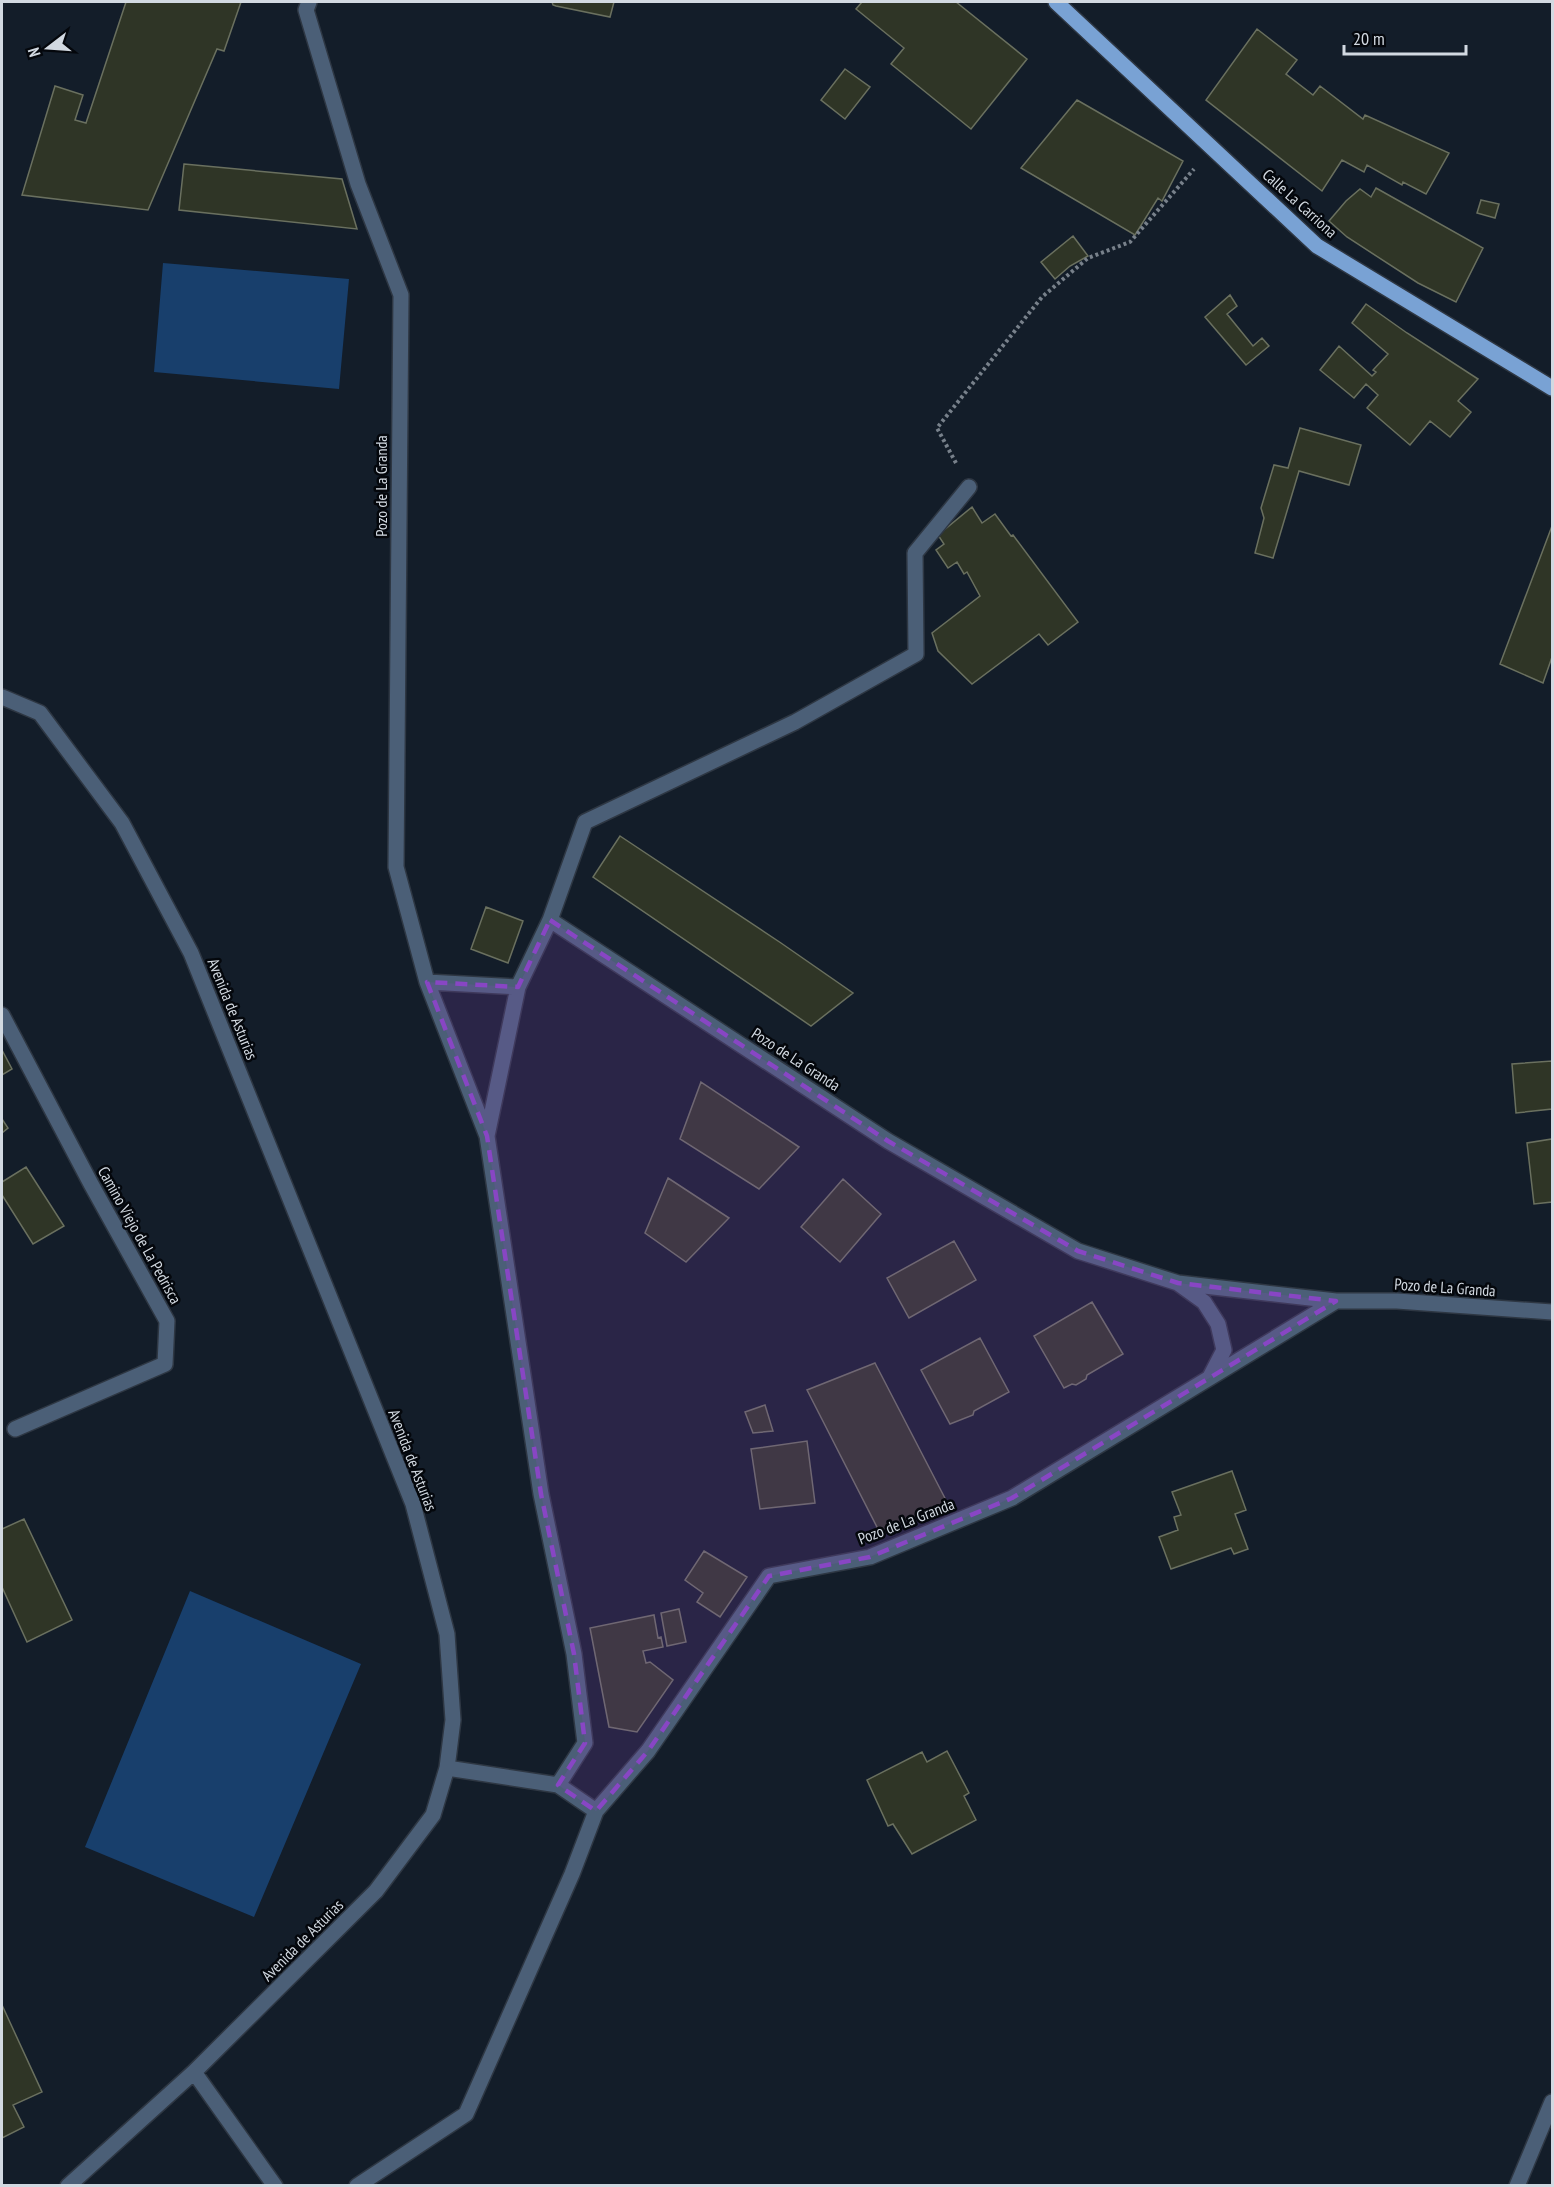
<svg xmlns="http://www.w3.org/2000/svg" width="1554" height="2187" font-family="'PT Sans Narrow',sans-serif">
<rect width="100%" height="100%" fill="#131d29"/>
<path fill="#183f6c" d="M163,263L349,279L339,389L154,372Z
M190,1591L361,1664L254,1917L85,1847Z"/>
<path fill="#2f3526" stroke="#6a705f" stroke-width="1.5" d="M126,2H241L224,51L217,49L148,210L22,195L55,86L83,95L75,120L86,123Z
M552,2H614L610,17L556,6L553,5Z
M862,2H956L1027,59L971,129L891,64L904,48L856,9Z
M1257,29L1297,60L1286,74L1313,95L1320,86L1363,119L1365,115L1449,153L1426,194L1403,182L1402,185L1367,165L1364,172L1342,160L1322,191L1206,100Z
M845,69L870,87L845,119L821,100Z
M1077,100L1183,161L1162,201L1158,198L1135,235L1021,168Z
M184,164L342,179L357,229L179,210Z
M1376,188L1483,248L1456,302L1418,283L1347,237L1329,221L1346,201L1360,189L1371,197Z
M1481,200L1499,204L1495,218L1477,213Z
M1073,236L1088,256L1070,266L1055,279L1041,262Z
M1230,295L1237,306L1227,314L1253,346L1262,338L1269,346L1246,365L1205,317Z
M1366,304L1407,333L1478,379L1458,401L1471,412L1450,437L1430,421L1410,445L1367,408L1378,395L1366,384L1354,398L1320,370L1339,346L1372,376L1376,372L1373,370L1388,354L1352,323Z
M1300,428L1361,445L1349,485L1299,471L1273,558L1255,553L1264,518L1261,508L1274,465L1288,468Z
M972,507L982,523L995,514L1011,536L1013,535L1078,622L1048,645L1039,634L972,684L938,651L932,633L980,596L967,572L964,574L957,562L948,568L936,550L944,544L938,535Z
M1552,526V657L1543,683L1500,664Z
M620,836L781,943L853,993L811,1026L593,877Z
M486,907L523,921L508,963L471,949Z
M2,1050L12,1069L2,1075Z
M1552,1061V1109L1516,1113L1512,1064Z
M701,1082L799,1147L759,1189L680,1139Z
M2,1119L8,1128L2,1133Z
M1552,1139V1202L1534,1204L1527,1143Z
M26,1167L64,1226L33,1244L2,1195V1182Z
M668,1178L729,1218L686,1262L645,1233Z
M843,1179L881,1214L840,1262L801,1227Z
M954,1241L976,1280L909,1318L887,1278Z
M1092,1302L1123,1354L1087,1375L1086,1379L1076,1385L1072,1384L1064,1388L1034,1336Z
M980,1338L1009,1392L974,1411L973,1415L950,1424L921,1370Z
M875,1363L948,1504L879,1531L807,1390Z
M765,1405L773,1431L753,1433L745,1412Z
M807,1441L815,1503L760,1509L751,1449Z
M1232,1471L1246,1510L1235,1514L1248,1549L1234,1554L1231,1548L1171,1569L1159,1537L1178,1530L1174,1517L1181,1515L1172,1492Z
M24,1519L72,1620L27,1642L2,1587V1529Z
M704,1551L747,1577L720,1617L697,1602L703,1593L685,1580Z
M679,1609L686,1642L667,1646L661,1613Z
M654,1615L658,1638L661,1637L663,1647L643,1651L646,1663L650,1662L673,1680L637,1732L609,1727L590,1628Z
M947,1751L969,1793L964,1796L976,1820L912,1854L893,1824L888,1826L867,1780L922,1752L927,1762Z
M2,2005L42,2092L13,2105L24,2127L2,2138Z"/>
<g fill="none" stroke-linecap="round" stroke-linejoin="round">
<g stroke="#2e3743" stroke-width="18">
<path id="minor" d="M309,2L306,10L358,184L401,295L396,867L427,982L518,987
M2,697L40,713L122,823L191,953L413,1504L447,1634L453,1720L447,1768L433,1815L376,1891L194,2072L68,2186
M550,920L585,822L795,722L916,654L915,553L969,487
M427,982L487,1136
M2,1015L91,1184L167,1321L165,1364L15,1429
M1179,1284L1204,1302L1218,1324L1224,1350L1210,1377
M447,1768L558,1785L596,1811L648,1751L769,1576L870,1557L1012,1498L1336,1301
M558,1785L585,1743L574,1654L541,1494L487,1136L518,987L550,920L888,1141L1078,1251L1178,1283L1336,1301H1397L1552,1312
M194,2072L275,2186
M357,2186L466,2114L572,1874L596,1811
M1517,2186L1552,2102"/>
</g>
<g stroke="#2e3743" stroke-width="18">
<path id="major" d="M1056,2L1317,246L1552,388"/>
</g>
<path stroke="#78818b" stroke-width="4" stroke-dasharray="3 3" stroke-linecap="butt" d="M956,463L937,428L1042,297L1088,258L1130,242L1194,169"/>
<use href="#minor" stroke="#4b5f77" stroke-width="15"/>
<use href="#major" stroke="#79a2d4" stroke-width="15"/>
</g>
<path fill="#8846c4" fill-opacity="0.2" stroke="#8846c4" stroke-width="4.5" stroke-dasharray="12 8" stroke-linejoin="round" d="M550,920L888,1141L1078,1251L1178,1283L1336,1301L1012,1498L870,1557L769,1576L648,1751L596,1811L558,1785L585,1743L574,1654L541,1494L487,1136L427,982L518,987Z"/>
<g text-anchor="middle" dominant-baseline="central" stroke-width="5" stroke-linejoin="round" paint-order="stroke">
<g font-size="16" fill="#d2d9e1" stroke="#04070c">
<text transform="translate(1300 203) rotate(42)">Calle La Carriona</text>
<text transform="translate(381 486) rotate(-90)">Pozo de La Granda</text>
<text transform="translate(233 1009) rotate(68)">Avenida de Asturias</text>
<text transform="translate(796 1059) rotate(33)">Pozo de La Granda</text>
<text transform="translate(140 1235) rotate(61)">Camino Viejo de La Pedrisca</text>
<text transform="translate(1445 1287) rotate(4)">Pozo de La Granda</text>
<text transform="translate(413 1460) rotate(69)">Avenida de Asturias</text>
<text transform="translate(906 1521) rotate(-21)">Pozo de La Granda</text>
<text transform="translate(302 1940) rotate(-45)">Avenida de Asturias</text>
</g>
</g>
<rect width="1554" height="2187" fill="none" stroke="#d2d9e1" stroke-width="6"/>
<g transform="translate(48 48) rotate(253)" stroke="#04070c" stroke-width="4.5" paint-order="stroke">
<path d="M0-4.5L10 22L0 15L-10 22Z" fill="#d2d9e1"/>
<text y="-9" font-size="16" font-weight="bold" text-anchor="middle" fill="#d2d9e1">N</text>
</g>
<path d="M1344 45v9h122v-9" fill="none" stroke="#d2d9e1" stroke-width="3"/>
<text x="1353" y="45" font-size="18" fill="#d2d9e1" stroke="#04070c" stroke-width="4.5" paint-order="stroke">20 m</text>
</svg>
